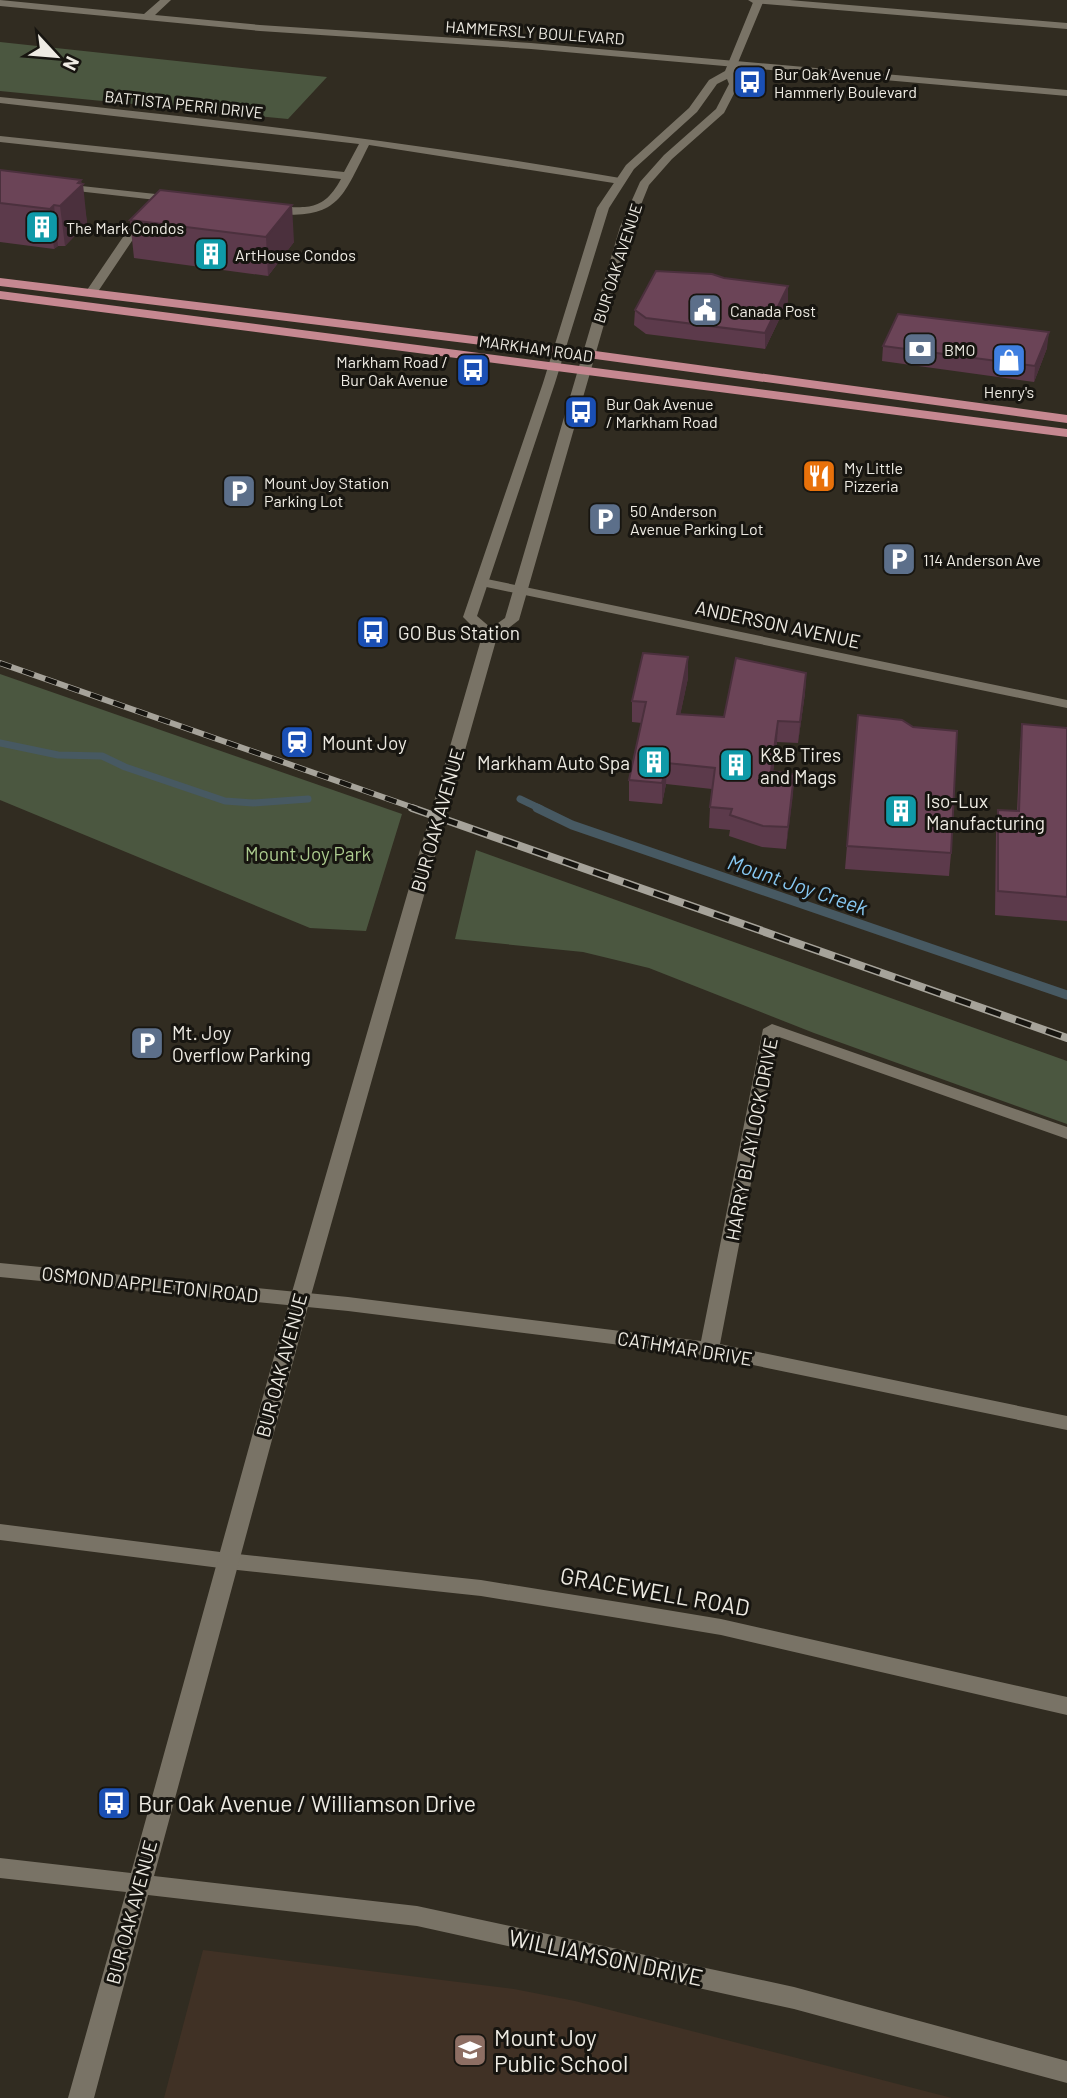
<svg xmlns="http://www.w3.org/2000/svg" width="1067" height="2098" font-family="Barlow,sans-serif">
<rect width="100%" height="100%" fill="#312c21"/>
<path fill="#403125" d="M203,1950L514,1989L575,2001L952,2098H164Z"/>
<path fill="#4b5740" d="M0,42L327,77L288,119L0,91Z
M0,674L402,814L366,931L310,928L0,800Z
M476,850L1067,1061V1124L814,1033L649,968L583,952L455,939Z"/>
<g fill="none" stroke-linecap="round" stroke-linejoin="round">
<path stroke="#475962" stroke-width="7" d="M0,743L58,755L102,756L125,767L225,801L253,803L308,799
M520,799L541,809"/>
<path stroke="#475962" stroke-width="9" d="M537,808L572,825L1067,995"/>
<path fill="#797366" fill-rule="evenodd" d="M0,0L144,14L160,0H171L155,15L260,25L531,43L1067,90V96L531,49L260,31L0,6Z
M748,0H789L1067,23V29L753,3Z
M0,97C208,118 414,142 620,178L626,181L620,184L369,145C341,200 339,219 271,214L265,211L267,209C302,203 320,218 341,179L0,142V136L344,172L359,144L0,103Z
M63,184L174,196L180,199L174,202L59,189V185Z
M140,212L150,214L95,296H87L85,293Z
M482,578L1067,700V708L477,585L475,582Z
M772,1024L1067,1127V1139L779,1037L720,1344L1067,1416V1430L709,1356L348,1311L0,1277V1263L348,1297L701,1341L763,1029Z
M0,1524L228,1553L481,1580L631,1604L721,1619L1067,1697V1715L721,1635L631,1620L481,1596L228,1569L0,1540Z"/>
<path fill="#797366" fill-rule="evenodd" d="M754,0H764L737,65L735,73L739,84L724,113L672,159L649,185L632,227L519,620L497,637L310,1299L154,1876L417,1906L794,1987L1067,2061V2083L794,2009L417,1926L148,1895L94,2098H68L126,1892L0,1878V1858L131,1873L290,1299L482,636L463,617L543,383L597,208L626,165L689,108L709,80L725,71ZM727,79L729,84L716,109L664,155L640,182L620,227L505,618L491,628L477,616L555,383L609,208L634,169L697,112L717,84Z"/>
<path fill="#c68891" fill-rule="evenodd" d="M0,278L588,350L1067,415V423L588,358L0,286Z
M0,291L1067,429V437L0,299Z"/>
<g stroke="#a6a39a" stroke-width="6">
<path id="rail-far1" d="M0,663L417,809"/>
</g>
<g stroke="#a6a39a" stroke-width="8">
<path id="rail" d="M412,808L1067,1038"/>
</g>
<use href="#rail-far1" stroke="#171510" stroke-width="4.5" stroke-dasharray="12" stroke-linecap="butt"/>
<use href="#rail" stroke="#171510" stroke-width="5" stroke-dasharray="16" stroke-linecap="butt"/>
</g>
<path fill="#5c3a4b" d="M0,170L81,180L87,223L65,246H58L54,249L0,242Z
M160,190L294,242L268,276L134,258L130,220Z
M788,301L765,349L646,334L634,325L635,310Z
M883,346L1047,348L1034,382L882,361Z
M806,673L805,693L798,743L777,742L773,772L794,774L786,849L762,847L729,836L730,830L709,828L710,807L712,789L666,784L662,804L629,801V780L642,723L632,722V701L688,678L680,715L724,717Z
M858,715L913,727L951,853L949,876L845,869Z
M1022,724L1067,728V921L995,915L996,833L998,810L1017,811L1020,747Z"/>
<path fill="#4b303d" d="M81,180V185L83,184L87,223L65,246L60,206Z
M54,205L58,246L54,249L50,209Z
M292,205L294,242L268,276L266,237Z
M788,286V301L765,349V333Z
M1049,332L1047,348L1034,382L1035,366Z
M688,657V678L676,735L677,714Z
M806,673L805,693L798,743L800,722Z
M778,721L777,742L770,793L771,771Z
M667,763L666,784L662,804V783Z
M794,774L793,795L786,849L788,827Z"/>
<path fill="#6b4457" stroke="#4b303d" stroke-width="2" d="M0,170L81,180L78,183L83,184L60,206L54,205L50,209L0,203Z
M160,190L292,205L266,237L130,220Z
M656,271L712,274L724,278L788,286L765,333L646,318L635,310Z
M898,314L1049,332L1035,366L883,346Z
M643,653L688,657L677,714L724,717L736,658L806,673L800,722L778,721L771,771L794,774L788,827L763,826L730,815L732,809L710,807L715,768L667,763L662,783L629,780L646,702L632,701Z
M858,715L902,720L913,727L957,731L951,853L847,846Z
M1022,724L1067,728V897L998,891V810L1019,811Z"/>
<defs>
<g id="bus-square" transform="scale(1.75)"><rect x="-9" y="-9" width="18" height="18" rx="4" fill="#1a4fb4" stroke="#171510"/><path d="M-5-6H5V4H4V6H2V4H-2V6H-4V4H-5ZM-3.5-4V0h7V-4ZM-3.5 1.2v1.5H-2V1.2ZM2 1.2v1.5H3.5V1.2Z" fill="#fff"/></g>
<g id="building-square" transform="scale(1.75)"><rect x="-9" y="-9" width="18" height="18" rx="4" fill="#0f9aa8" stroke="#171510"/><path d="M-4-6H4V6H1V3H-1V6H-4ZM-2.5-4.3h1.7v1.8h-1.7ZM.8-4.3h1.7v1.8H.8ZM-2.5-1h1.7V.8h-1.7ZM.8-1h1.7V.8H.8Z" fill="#fff"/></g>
<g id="civic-square" transform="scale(1.75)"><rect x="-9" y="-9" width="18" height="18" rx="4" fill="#5c6f8a" stroke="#171510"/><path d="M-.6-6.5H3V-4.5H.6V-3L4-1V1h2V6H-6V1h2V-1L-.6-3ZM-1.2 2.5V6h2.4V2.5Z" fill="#fff"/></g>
<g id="bank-square" transform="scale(1.75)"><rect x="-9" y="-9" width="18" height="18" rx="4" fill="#5c6f8a" stroke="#171510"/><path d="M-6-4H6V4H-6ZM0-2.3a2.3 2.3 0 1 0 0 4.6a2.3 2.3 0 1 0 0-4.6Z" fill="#fff"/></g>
<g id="shop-square" transform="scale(1.75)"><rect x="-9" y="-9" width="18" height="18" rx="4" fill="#3f7fe0" stroke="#171510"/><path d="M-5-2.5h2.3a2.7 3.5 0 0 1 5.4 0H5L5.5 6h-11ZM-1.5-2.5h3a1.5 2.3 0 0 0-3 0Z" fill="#fff"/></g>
<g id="restaurant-square" transform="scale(1.75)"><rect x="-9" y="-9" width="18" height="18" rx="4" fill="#e8710a" stroke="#171510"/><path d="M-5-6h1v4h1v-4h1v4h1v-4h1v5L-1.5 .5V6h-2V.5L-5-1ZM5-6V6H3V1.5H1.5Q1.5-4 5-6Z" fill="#fff"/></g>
<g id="parking-square" transform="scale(1.75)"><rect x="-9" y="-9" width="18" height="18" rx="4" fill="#5c6f8a" stroke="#171510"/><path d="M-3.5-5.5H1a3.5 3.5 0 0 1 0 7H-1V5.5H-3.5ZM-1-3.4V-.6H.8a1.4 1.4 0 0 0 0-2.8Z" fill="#fff"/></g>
<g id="station-square" transform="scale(1.75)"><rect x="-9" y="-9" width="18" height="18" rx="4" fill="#1a4fb4" stroke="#171510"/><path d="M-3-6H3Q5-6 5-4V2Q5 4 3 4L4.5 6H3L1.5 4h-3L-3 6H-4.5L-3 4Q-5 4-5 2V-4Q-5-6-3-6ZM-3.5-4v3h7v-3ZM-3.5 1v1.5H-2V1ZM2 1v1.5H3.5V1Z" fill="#fff"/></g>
<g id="school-square" transform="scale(1.75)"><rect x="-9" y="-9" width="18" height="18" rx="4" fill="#8d6e63" stroke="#171510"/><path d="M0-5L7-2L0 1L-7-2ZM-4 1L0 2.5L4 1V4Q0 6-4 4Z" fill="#fff"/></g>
</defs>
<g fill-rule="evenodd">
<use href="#bus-square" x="750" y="82"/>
<use href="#building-square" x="42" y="227"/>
<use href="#building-square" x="211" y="254"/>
<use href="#civic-square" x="705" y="310"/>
<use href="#bank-square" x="920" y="349"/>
<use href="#shop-square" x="1009" y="360"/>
<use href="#bus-square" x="473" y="370"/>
<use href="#bus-square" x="581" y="412"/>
<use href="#restaurant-square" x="819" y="476"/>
<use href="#parking-square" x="239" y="491"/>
<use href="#parking-square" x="605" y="519"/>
<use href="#parking-square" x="899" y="559"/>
<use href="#bus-square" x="373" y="632"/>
<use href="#station-square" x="297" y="742"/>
<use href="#building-square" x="654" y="762"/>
<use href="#building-square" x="736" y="765"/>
<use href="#building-square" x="901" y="811"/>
<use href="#parking-square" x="147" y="1043"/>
<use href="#bus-square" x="114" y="1803"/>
<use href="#school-square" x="470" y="2050"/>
</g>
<g text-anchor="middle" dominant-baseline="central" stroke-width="6" stroke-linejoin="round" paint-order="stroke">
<g font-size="16" fill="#eeebe3" stroke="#171510">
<text transform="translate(535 32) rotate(4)">HAMMERSLY BOULEVARD</text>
<text transform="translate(184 104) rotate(6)">BATTISTA PERRI DRIVE</text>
<text transform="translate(617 263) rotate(-72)">BUR OAK AVENUE</text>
<text transform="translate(536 348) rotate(8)">MARKHAM ROAD</text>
</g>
<g font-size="16" fill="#eeebe3" stroke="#171510" text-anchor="start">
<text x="774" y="73">Bur Oak Avenue /<tspan x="774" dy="18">Hammerly Boulevard</tspan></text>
<text x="66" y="227">The Mark Condos</text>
<text x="235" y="254">ArtHouse Condos</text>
<text x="730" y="310">Canada Post</text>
<text x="944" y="349">BMO</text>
<text x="448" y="361" text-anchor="end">Markham Road /<tspan x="448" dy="18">Bur Oak Avenue</tspan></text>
<text x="1009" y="391" text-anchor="middle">Henry's</text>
<text x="606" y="403">Bur Oak Avenue<tspan x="606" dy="18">/ Markham Road</tspan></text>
<text x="844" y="467">My Little<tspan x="844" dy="18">Pizzeria</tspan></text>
<text x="264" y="482">Mount Joy Station<tspan x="264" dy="18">Parking Lot</tspan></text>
<text x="630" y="510">50 Anderson<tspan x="630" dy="18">Avenue Parking Lot</tspan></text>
<text x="923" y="559">114 Anderson Ave</text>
</g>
<g font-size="19" fill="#eeebe3" stroke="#171510">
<text transform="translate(778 624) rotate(12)">ANDERSON AVENUE</text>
<text transform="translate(437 820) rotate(-74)">BUR OAK AVENUE</text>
<text transform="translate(751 1139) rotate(-79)">HARRY BLAYLOCK DRIVE</text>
<text transform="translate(150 1284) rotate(6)">OSMOND APPLETON ROAD</text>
<text transform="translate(685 1348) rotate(9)">CATHMAR DRIVE</text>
<text transform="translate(281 1365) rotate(-75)">BUR OAK AVENUE</text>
<text transform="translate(131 1912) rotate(-75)">BUR OAK AVENUE</text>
</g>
<g font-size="19" fill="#eeebe3" stroke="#171510" text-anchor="start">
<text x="398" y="632">GO Bus Station</text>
<text x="322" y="742">Mount Joy</text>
<text x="760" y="754">K&amp;B Tires<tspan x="760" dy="22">and Mags</tspan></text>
<text x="630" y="762" text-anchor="end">Markham Auto Spa</text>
<text x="926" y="800">Iso-Lux<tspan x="926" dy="22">Manufacturing</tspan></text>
<text x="172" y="1032">Mt. Joy<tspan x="172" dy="22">Overflow Parking</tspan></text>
</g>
<g font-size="19" fill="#accb8e" stroke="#171510">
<text x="308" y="853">Mount Joy Park</text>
</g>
<g font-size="21" font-style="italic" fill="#87c8f2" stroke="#171510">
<text transform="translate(798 884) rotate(19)">Mount Joy Creek</text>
</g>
<g font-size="23" fill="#eeebe3" stroke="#171510">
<text transform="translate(655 1591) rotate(10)">GRACEWELL ROAD</text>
<text transform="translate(606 1957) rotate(12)">WILLIAMSON DRIVE</text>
</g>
<g font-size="23" fill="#eeebe3" stroke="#171510" text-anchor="start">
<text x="138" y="1803">Bur Oak Avenue / Williamson Drive</text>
<text x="494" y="2037">Mount Joy<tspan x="494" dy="26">Public School</tspan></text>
</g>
</g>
<g transform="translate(56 56) rotate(116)" stroke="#171510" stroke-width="5" paint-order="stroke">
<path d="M0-5L12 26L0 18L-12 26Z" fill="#eeebe3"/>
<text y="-10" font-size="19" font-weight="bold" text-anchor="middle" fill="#eeebe3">N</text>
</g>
</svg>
